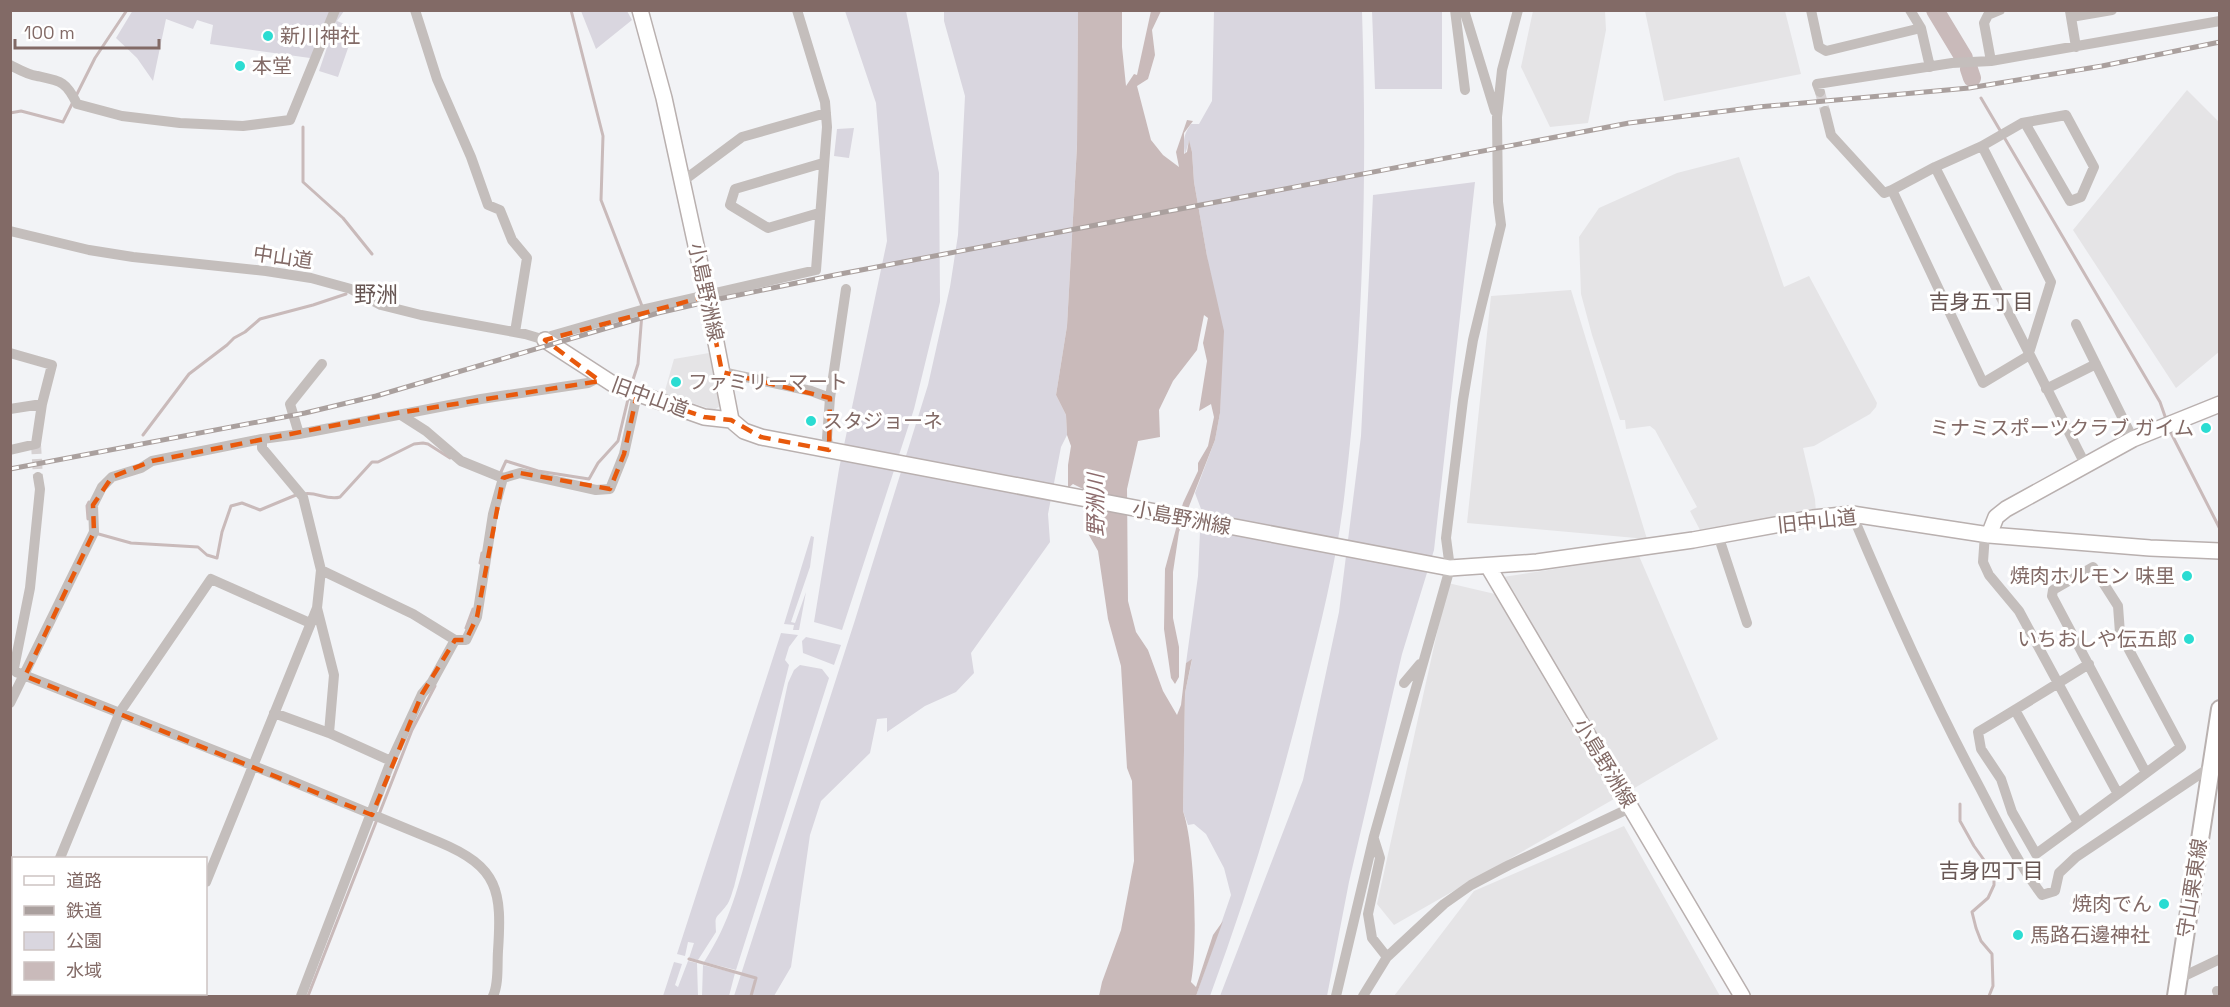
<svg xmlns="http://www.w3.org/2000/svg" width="2230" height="1007" font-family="'Space Grotesk','Noto Sans JP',sans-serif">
<rect width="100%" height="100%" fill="#f2f3f6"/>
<path fill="#e5e4e6" d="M1533,11H1605L1606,30L1588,123L1550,127L1521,67Z
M1645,11H1785L1801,74L1664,101Z
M2187,90L2219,122L2220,351L2176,388L2073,230Z
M1739,157L1784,287L1809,276L1877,403L1876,407L1870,414L1814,446L1803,448L1815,499L1816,513L1700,530L1690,511L1697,507L1655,430L1650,426L1626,429L1625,420H1620L1592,335L1581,294L1579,237L1599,208L1677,173Z
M1571,290L1647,539L1467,523L1491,296Z
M709,353L720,406L714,410L664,394L674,359Z
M1639,556L1718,739L1631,790L1503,577Z
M1448,583L1495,594L1614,799L1394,925L1377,904Z
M1624,826L1720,996H1394L1474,891Z"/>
<path fill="#d9d6df" d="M133,10L344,11L337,21L355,28L338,77L319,71L336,21L310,58L210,44L213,25L197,20L193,29L166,19L153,81L137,58L116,38Z
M581,11H627L632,20L596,49Z
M845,11H906L939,173L940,302L914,409L842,630L814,622L839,469L887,241L876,103Z
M944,11H1078L1077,145L1067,326L1056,395L1066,415L1067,435L1061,447L1048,514L1050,542L971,653L974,673L956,692L925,706L887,732V718L877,719L870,753L821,801L810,835L791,967L774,996H734L855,620L928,385L950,287L958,235L965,96L944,21Z
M1214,11H1362C1367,170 1364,331 1345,490C1338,554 1322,620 1306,683C1280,789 1248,893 1210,996H1196L1231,895L1224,868L1206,834L1194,824L1188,825L1183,811L1185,693L1192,660L1186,663L1198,576L1201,509L1195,493L1215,440L1220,413L1221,373L1207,256L1194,182L1192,152L1189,141L1185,155C1183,142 1183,135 1191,124H1199L1212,101Z
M1372,11H1442V89H1375Z
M854,128L849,158L834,156L837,129Z
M1475,182L1434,550L1402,654L1349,882L1327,996H1220L1303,780L1339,612L1361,436L1373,195Z
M811,536L814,537L810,567L791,622L795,623L806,592L799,630H793L794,625L784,624Z
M781,633L798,635L789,647L785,660L789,665L734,887C732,892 730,902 726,906C715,920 715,914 716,932L698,960L689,958L694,943L688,942L685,956L677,954Z
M806,637L841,645L834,665L803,653L802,641Z
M800,665L822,669L829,678L736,970L704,962C730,922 739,885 751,839C765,787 777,735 788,683L794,670Z
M688,961L697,963L698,996H663L674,962L682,964L675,985L678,987Z
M703,965L735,973L729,996H702Z"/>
<path fill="#c9baba" d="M1078,11H1122V47L1126,86L1134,74L1137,75L1151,11H1161L1152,30L1155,55L1148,79L1137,86L1151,140L1163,155L1179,167L1176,152L1187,120L1193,121L1184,133V154L1187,152L1189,140L1192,152L1194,182L1207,256L1224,331L1220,413L1215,440L1179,532L1173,572V618L1179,647V677L1175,684L1171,678L1164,629L1165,569L1183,503L1198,471V463L1208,446L1214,417L1211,404L1199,411L1207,361L1203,343L1208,318L1204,315L1197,350L1173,381L1159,410L1160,437L1138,441L1127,489L1128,601L1136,632L1148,650L1163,691L1177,715L1181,705L1186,663L1192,659L1185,693L1183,811C1195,845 1198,946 1191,982L1196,987L1213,935L1223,921L1196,996H1099L1102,982L1121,930L1134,861L1132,781L1127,768L1121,666L1108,619L1098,551L1086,530L1087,491L1073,484L1068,488V465L1071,446L1067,435L1066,415L1056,395L1067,326L1077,146Z"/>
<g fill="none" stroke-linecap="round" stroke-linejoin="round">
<path stroke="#c9baba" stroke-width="3" d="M571,10L603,136L601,200L642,306
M76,96L95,58L127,10
M1981,98L2160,402L2167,422
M10,113L21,111L63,122L73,102
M303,127V182L343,218L372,254
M631,386L638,364L642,313
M2170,431L2220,529
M143,435L189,374L227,345L234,338L245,332L260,319L313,305L346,294
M500,474L506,461L538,471L589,479L598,463L618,441L629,395
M303,494C316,491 327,501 340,497L372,462H378L414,444L423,443L428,444L450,458
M88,519L87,506L89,502
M95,533L131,543L198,547L207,555L217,558L222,532L231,506L242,503L260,510L296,495
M480,563L482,553
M466,628L473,609
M1960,804V821L1974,846L1994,874V885L1988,898L1972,912L1976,928L1981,941L1992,954L1993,986L1989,996
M689,959L756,978L751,996
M308,996L412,730L435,686"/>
<path stroke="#c9baba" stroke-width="18" d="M1935,10L1964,58
M1969,69L1972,78"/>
<path stroke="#d6d1d2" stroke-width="10" stroke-dasharray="10 5" stroke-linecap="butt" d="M1820,92L1825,111
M36,444L38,477"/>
<g stroke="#b9b0af" stroke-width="18">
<path id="secondary" d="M640,10L664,98L707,296L731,420L744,431L761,437L1450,568L1537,562L1693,540L1813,518L1852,514L1989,535L2150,548L2220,551
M545,340L616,386L704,417L731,420
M1989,535L1996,517L2006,509L2133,439L2220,404
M1488,566L1742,996"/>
</g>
<g stroke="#b9b1b0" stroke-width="20">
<path id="primary" d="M10,985L14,986
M28,994L33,996
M2176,996L2220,709"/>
</g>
<path stroke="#c4bebc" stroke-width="10" d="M415,10L437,79L471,157L488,205L500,210L512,240L527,258L515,332
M1455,10L1465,90
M1464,10L1495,111
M1811,10L1819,47L1826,51L1921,28
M1910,10L1921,28L1930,67
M2070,11L2076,47
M2071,17L2112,10
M1991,61L1984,23L1988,15L2000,10
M10,65C18,69 28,75 37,76C61,81 66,81 77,104L122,116L180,123L243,126L290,120L335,10
M1820,92L1817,84L1952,63L1991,61L2220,21
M1825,111L1831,135L1884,193L1892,190
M1982,146L2051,282L2028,356L1983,383L1892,190L1935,167L1982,146L2022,123L2066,115L2094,167L2081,197L2070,201L2025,123
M1935,167L2086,466
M681,180L687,178L742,137L826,113
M819,213L768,228L730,205L735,189L823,163
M10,231L89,250L133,257L266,271L311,278L351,289L381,305L421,315L525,334L545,340L551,336L645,309L816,270L827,127L825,102L797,10
M2076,324L2133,439
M10,353L52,365L42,404L36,444L10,450
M722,372L811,391L830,398
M2046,389L2096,364
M10,409L42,404
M401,415L426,431L461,461L503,478L520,473L596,490L610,489L624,454L637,394
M299,434L290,404L322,364
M829,450L827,438L830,398L846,289
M1852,514C1891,607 1932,699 1980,788C1999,825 2017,862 2042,895L2055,891L2059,873L2076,857L2212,766
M1985,534L1983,562L1989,575L2019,611L2118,794L2036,854L2012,812L2001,779L1981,749L1978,732C2015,710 2052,687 2089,664
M1718,535L1747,623
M321,570L413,614L455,640H466L477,617L493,514L503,478
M317,608L334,675L329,733
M14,668L30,588L40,489L38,477
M16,672L284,778L439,842C499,867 502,891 498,951C497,965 499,984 493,996
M1404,683L1420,664
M10,703L94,532L93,505L102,487L112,477L141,468L152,461L262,439
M2015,710L2078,823
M274,713L329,733L391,761
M2118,794L2181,747L2120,633L2118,606L2093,567L2053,590L2052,596L2146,773
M1374,839L1380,858L1368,914L1372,938L1387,957
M60,858L120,712L211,579L310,623
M206,882L317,608L321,570L303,497L262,448V439L299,434L481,399L588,383L600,377
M2178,979L2220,959
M2217,991L2219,996
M160,996L161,994
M301,996L391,761L422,694L432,682L455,640
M1336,996L1374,836L1450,568L1446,538L1463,400L1473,340L1501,225L1498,202L1497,117L1502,70L1518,10
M1363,996L1387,957L1444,904L1471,885L1509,865L1632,807"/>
<use href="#secondary" stroke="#fff" stroke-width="15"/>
<use href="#primary" stroke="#fff" stroke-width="16"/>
<g stroke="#aaa09e" stroke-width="5">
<path id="rail" d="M10,469L305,413L376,396L658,313L719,299L835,275L1629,123L1758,107L1969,88L2102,66L2220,42"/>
</g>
<use href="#rail" stroke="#fff" stroke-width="3" stroke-dasharray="9" stroke-linecap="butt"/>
</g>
<path fill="none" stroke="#e8590c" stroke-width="4.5" stroke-dasharray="12 8" stroke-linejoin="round" d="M707,296L722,372L830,398L829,450L761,437L731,420L704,417L637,394L624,454L610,489L520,473L503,478L477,617L466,640H455L422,694L372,815L25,676L94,532L93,505L112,477L152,461L398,413L600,381L545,340Z"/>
<g fill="#2bdcd2" stroke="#fff" stroke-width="2">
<circle cx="268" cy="36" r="6"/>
<circle cx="240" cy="66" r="6"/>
<circle cx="676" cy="382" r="6"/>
<circle cx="811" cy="421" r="6"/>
<circle cx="2206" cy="428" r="6"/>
<circle cx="2187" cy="576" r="6"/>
<circle cx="2189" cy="639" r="6"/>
<circle cx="2164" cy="904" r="6"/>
<circle cx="2018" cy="935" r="6"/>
</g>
<g text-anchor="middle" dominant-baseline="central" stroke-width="6" stroke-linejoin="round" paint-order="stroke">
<g font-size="20" fill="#826a66" stroke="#fff" text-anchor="start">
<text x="280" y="36">新川神社</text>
<text x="252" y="66">本堂</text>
<text x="688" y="382">ファミリーマート</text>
<text x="823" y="421">スタジョーネ</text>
<text x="2194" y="428" text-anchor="end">ミナミスポーツクラブ ガイム</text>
<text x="2175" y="576" text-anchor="end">焼肉ホルモン 味里</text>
<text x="2177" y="639" text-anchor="end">いちおしや伝五郎</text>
<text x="2152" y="904" text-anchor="end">焼肉でん</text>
<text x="2030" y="935">馬路石邊神社</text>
</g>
<g font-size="20" fill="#826a66" stroke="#fff">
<text transform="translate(283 257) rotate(8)">中山道</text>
<text transform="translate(706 292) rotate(78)">小島野洲線</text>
<text transform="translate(650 397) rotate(20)">旧中山道</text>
<text transform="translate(1182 518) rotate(11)">小島野洲線</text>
<text transform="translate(1817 521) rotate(-6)">旧中山道</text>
<text transform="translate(1605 763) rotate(59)">小島野洲線</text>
<text transform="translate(2192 888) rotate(-81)">守山栗東線</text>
</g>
<g font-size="21" fill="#675653" stroke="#fff">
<text x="1981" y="301">吉身五丁目</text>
<text x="1991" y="870">吉身四丁目</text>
</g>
<g font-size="21" font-style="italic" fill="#8c6b6c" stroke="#fff">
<text transform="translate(1095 505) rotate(-90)">野洲川</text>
</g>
<g font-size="22" fill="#675653" stroke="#fff">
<text x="376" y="294">野洲</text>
</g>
</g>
<rect width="2230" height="1007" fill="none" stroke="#826a66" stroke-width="24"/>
<rect x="12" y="857" width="195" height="138" fill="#ffffff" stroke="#cdc3c2" stroke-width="1.5"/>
<rect x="24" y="876" width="30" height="9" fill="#ffffff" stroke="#cdc3c2" stroke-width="1.5"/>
<text x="66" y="887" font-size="18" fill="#826a66">道路</text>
<rect x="24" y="906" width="30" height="9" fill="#aaa09e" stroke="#cdc3c2" stroke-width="1.5"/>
<text x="66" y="917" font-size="18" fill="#826a66">鉄道</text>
<rect x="24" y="932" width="30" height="18" fill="#d9d6df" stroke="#cdc3c2" stroke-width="1.5"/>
<text x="66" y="947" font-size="18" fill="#826a66">公園</text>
<rect x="24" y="962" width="30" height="18" fill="#c9baba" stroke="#cdc3c2" stroke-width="1.5"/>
<text x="66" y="977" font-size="18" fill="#826a66">水域</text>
<path d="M15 39v9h144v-9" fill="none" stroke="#826a66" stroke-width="3"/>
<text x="24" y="39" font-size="18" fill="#826a66" stroke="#ffffff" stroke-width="4.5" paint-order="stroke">100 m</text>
</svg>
